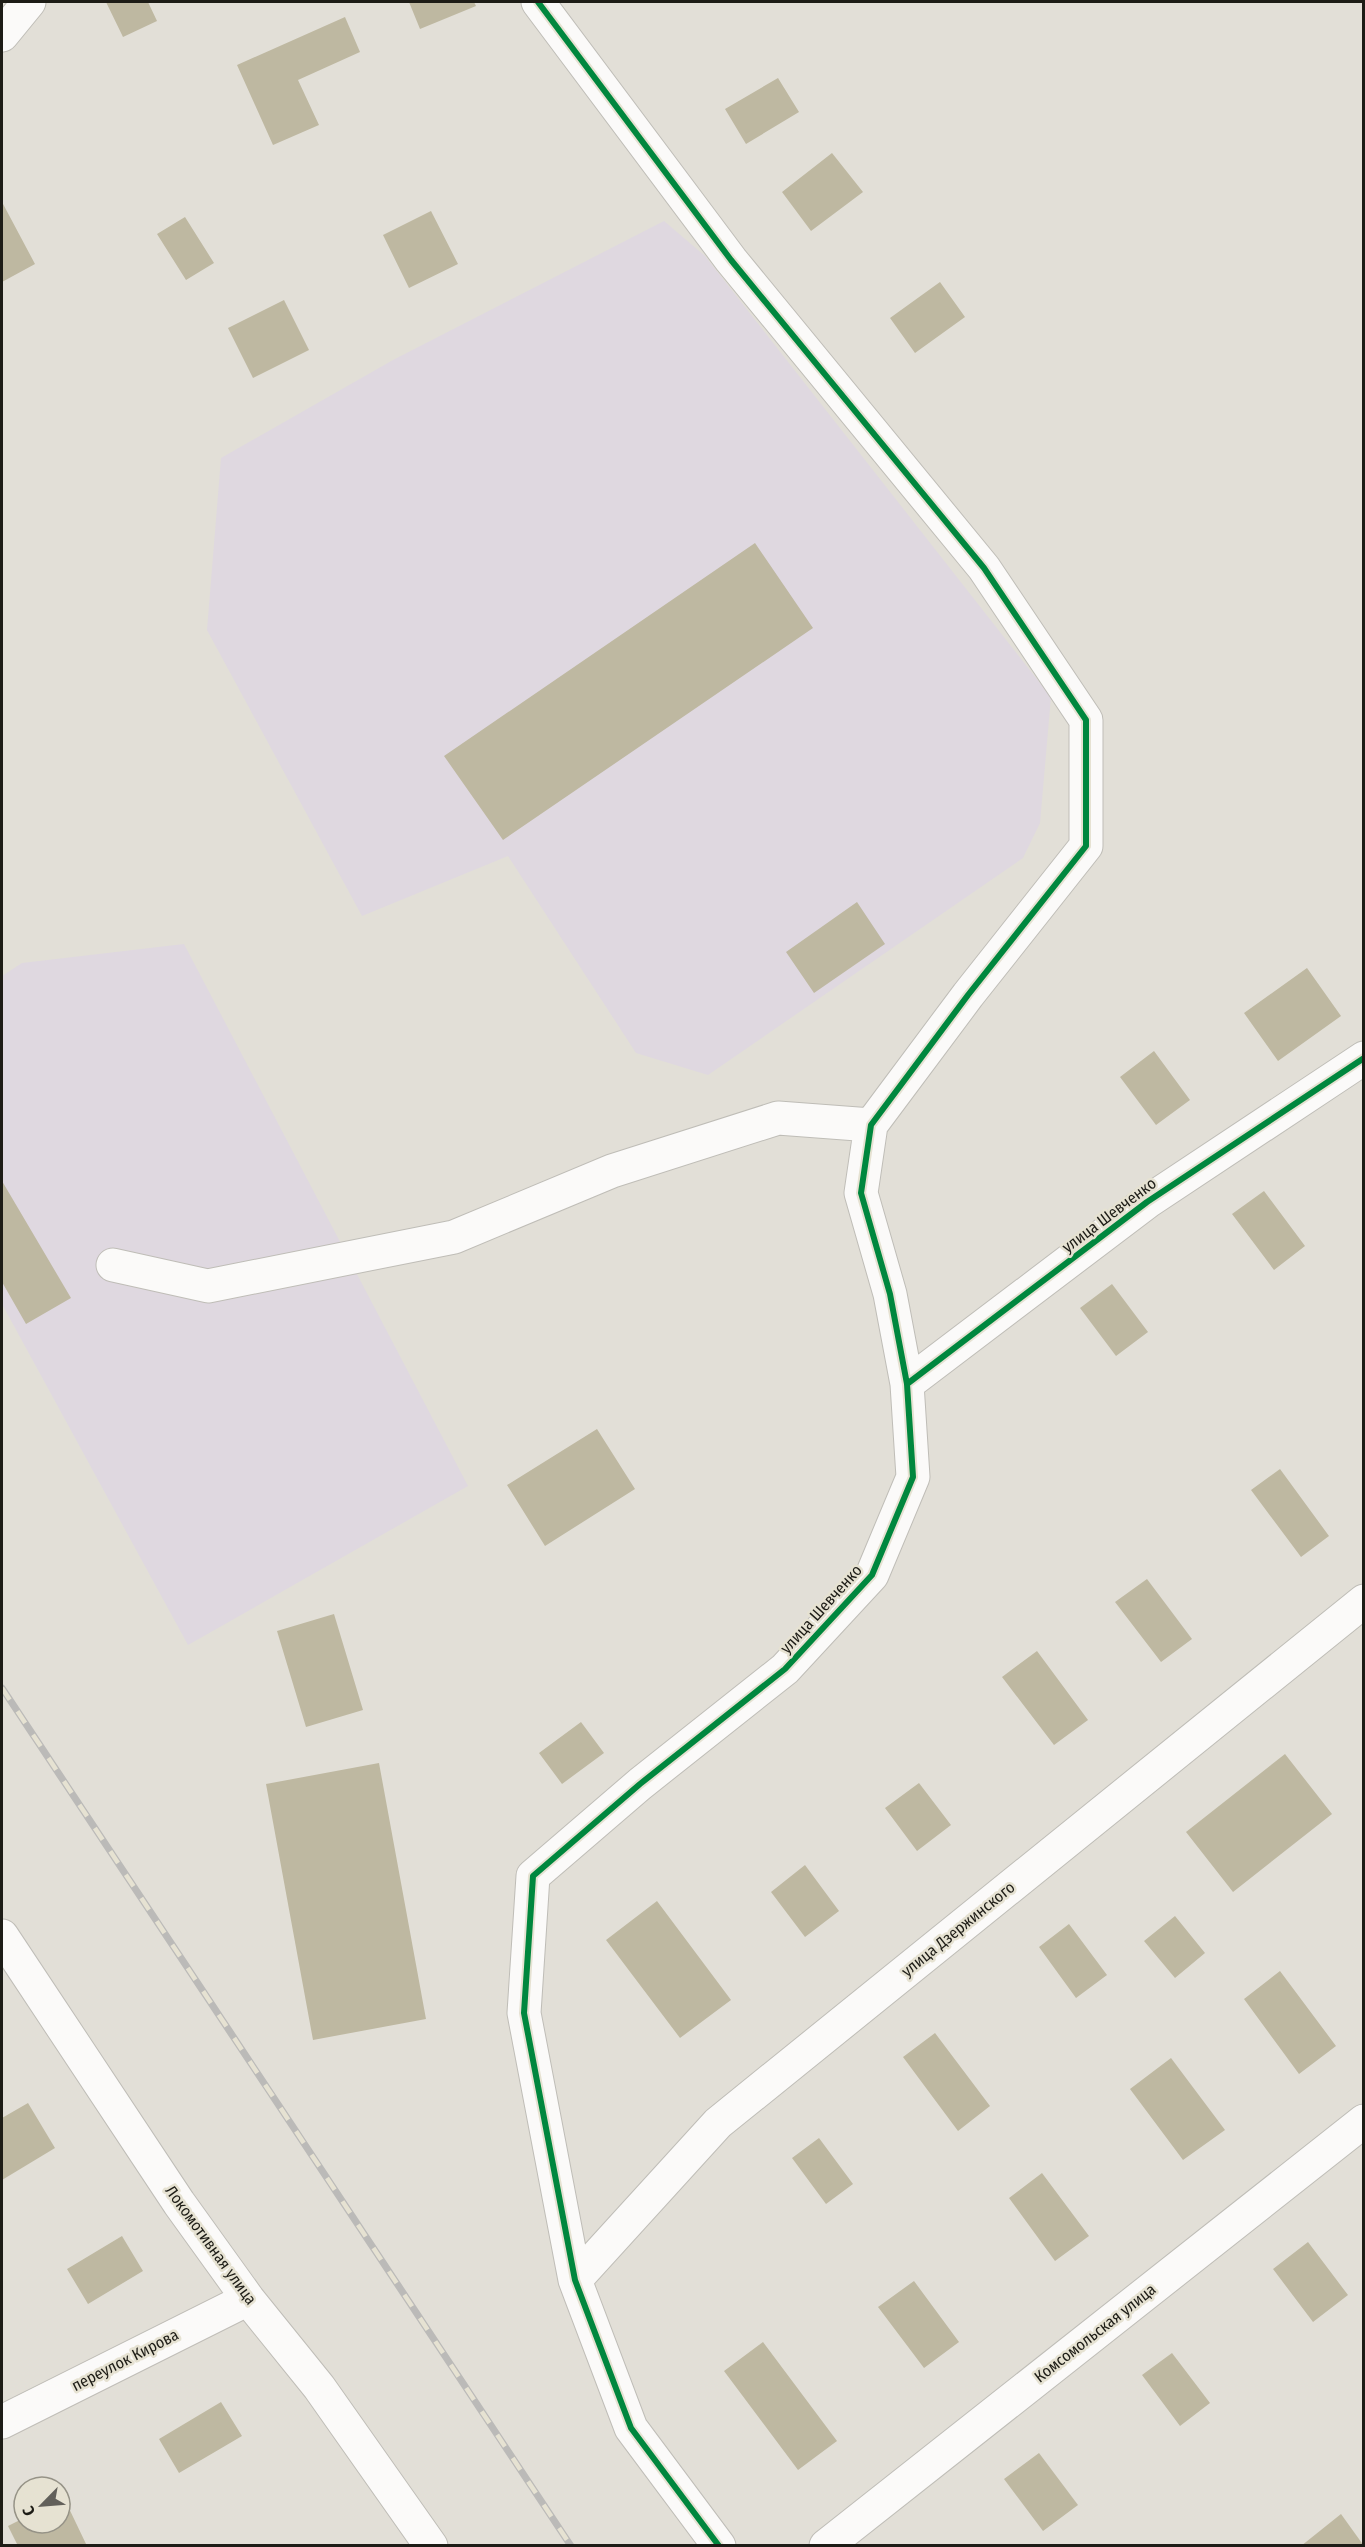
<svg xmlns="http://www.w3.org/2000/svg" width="1365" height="2547" font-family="'Fira Sans Condensed',sans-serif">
<rect width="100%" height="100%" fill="#e2dfd7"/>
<path fill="#dfd8e0" d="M664,221L705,256L1051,697L1040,823L1023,858L708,1075L636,1053L508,856L362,916L207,630L221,458L393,360Z
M184,944L468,1486L188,1645L2,1304V976L22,963Z"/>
<path fill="#beb8a1" d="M106,2H148L157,21L123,37Z
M409,2H474L476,6L420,29Z
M345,17L360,52L298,80L319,125L273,145L237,65Z
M778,78L799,112L746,144L725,109Z
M832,153L863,192L811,231L782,192Z
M2,202L35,264L2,282Z
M431,211L458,264L409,288L383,235Z
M185,217L214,263L186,280L157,234Z
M940,282L965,317L915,353L890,318Z
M284,300L309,350L253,378L228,328Z
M755,543L813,628L503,840L444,756Z
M857,902L885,944L814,993L786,952Z
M1307,968L1341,1016L1278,1061L1244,1013Z
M1154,1051L1190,1100L1156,1125L1120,1077Z
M2,1181L71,1298L26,1324L2,1282Z
M1264,1191L1305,1246L1274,1270L1232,1214Z
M1112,1284L1148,1332L1116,1356L1080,1308Z
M597,1429L635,1489L545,1546L507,1485Z
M1280,1469L1329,1536L1301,1557L1251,1490Z
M1147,1579L1192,1639L1161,1662L1115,1602Z
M334,1614L363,1710L306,1727L277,1631Z
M1037,1651L1088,1720L1054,1745L1002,1677Z
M581,1722L604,1753L562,1784L539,1753Z
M1285,1754L1332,1814L1233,1892L1186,1832Z
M379,1763L426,2019L313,2040L266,1784Z
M919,1783L951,1825L917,1851L885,1808Z
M805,1865L839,1911L805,1937L771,1892Z
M657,1901L731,2000L680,2038L606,1940Z
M1175,1916L1205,1953L1175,1978L1144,1941Z
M1069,1924L1107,1975L1076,1998L1039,1947Z
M1280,1971L1336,2046L1299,2074L1244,1999Z
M935,2033L990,2106L958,2131L903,2057Z
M1171,2058L1225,2130L1183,2160L1130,2089Z
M28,2103L55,2148L2,2180V2118Z
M819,2138L853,2184L826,2204L792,2158Z
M1042,2173L1089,2236L1055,2261L1009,2198Z
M122,2236L143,2271L88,2304L67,2269Z
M1308,2242L1348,2295L1313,2322L1273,2269Z
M914,2281L959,2342L924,2368L878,2307Z
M763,2342L837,2441L798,2470L724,2371Z
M1172,2353L1210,2403L1180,2426L1142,2375Z
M221,2402L242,2436L179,2473L159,2439Z
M1039,2453L1078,2505L1043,2531L1004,2479Z
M64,2498L87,2546H18L8,2526L24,2518V2523H60V2500Z
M1341,2514L1364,2546H1301Z"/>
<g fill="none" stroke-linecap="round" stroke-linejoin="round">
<g stroke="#bfbdb7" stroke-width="35">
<path id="minor" d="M538,2L731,260L984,568L1086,720V846L968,995L871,1125L861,1193L890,1294L907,1384
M2,35L29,2
M113,1265L208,1286L454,1237L612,1171L778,1118L871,1125
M2,1936L179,2203L248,2299L319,2387L431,2546
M575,2280L718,2123L1364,1601
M2,2422L248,2299
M719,2546L631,2428L575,2280L524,2013L533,1876L640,1784L785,1669L872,1575L913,1477L907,1384L1147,1202L1364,1058
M826,2546L1364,2121"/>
</g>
<use href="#minor" stroke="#fbfaf9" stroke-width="33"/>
<g stroke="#bbbab8" stroke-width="7">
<path id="rail" d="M2,1688L571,2546"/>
</g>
<use href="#rail" stroke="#e6e2d2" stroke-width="4.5" stroke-dasharray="14" stroke-linecap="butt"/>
<g stroke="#e6e2d2" stroke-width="10">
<path id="cycleway" d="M538,2L731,260L984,568L1086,720V846L968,995L871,1125L861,1193L890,1294L907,1384
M719,2546L631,2428L575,2280L524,2013L533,1876L640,1784L785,1669L872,1575L913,1477L907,1384L1147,1202L1364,1058"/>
</g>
<use href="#cycleway" stroke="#00873e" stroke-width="6"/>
</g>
<g text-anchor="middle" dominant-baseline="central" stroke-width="5" stroke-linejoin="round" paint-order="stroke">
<g font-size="16" fill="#1d1c16" stroke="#e6e2d2">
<text transform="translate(1109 1215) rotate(-37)">улица Шевченко</text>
<text transform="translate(821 1609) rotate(-48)">улица Шевченко</text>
<text transform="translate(958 1929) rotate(-39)">улица Дзержинского</text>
<text transform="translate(211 2245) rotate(54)">Локомотивная улица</text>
<text transform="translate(1095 2333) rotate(-38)">Комсомольская улица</text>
<text transform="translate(125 2360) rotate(-27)">переулок Кирова</text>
</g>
</g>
<rect width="1365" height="2547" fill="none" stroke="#1d1c16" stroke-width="6"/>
<g transform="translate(42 2505) rotate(245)"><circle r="28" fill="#e6e2d2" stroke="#969387" stroke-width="1.5"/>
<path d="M0-4.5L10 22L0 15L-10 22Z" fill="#62605a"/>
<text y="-9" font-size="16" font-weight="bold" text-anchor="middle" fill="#1d1c16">С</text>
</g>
</svg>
